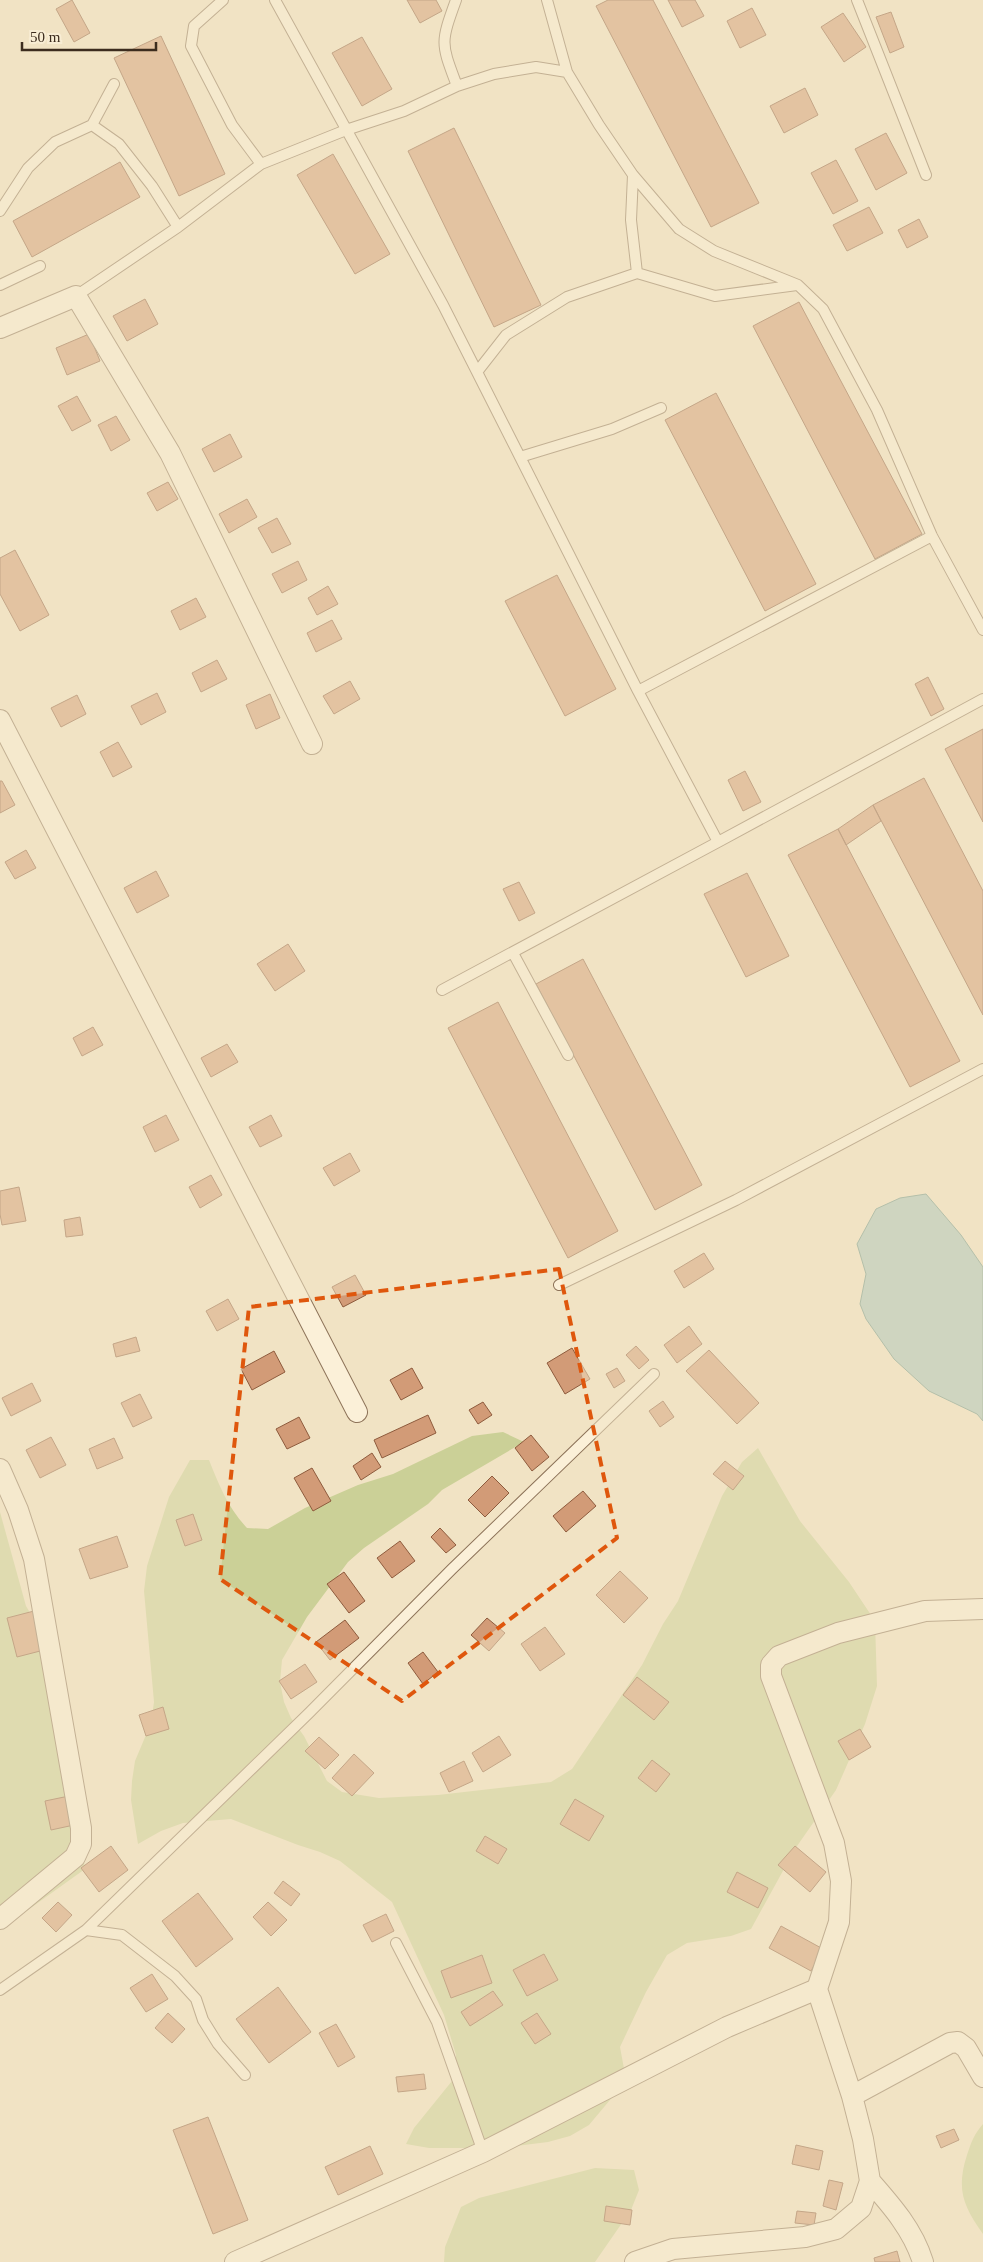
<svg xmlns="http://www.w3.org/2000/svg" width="983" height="2262" font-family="'Times New Roman',serif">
<rect width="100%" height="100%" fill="#f1e3c4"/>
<path fill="#cbd097" d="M503,1432L524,1442L442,1490L428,1504L364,1548L348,1562L307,1617L282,1660L280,1682L284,1702L291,1718L304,1736L327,1781L342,1792L379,1798L438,1795L551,1782L572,1769L642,1665L663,1624L678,1601L722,1496L742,1462L758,1448L800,1521L849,1582L875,1621L877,1686L865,1724L836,1790L795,1849L751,1929L731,1936L687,1943L667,1955L646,1992L620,2047L625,2074L615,2094L589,2125L570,2136L548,2142L500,2148H429L406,2144L414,2128L456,2076V2055L444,2015L392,1902L340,1861L320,1852L298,1845L231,1819L183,1823L161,1831L138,1844L131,1800L132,1781L135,1761L151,1723L154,1702L144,1591L147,1566L169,1497L190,1460H209C219,1485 228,1508 247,1528L268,1529L305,1508L358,1485L393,1474L472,1436Z
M0,1512L26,1606L48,1643L65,1709L85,1869L0,1930Z
M983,2124V2234C963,2206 956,2189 967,2155C971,2143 974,2134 983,2124Z
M595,2168L634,2170L639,2190L631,2210L595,2262H444L445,2247L461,2207L479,2198Z"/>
<path fill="#a6c4ba" stroke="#6c9389" d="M926,1194L961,1235L983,1267V1421L977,1414L929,1391L894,1359L866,1319L860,1304L866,1274L857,1244L876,1209L900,1198Z"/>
<path fill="#d29b77" stroke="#8e5b3d" d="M72,0L90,33L74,42L56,9Z
M407,0H436L442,11L420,23Z
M608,0H653L759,203L711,227L596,6Z
M668,0H695L704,16L682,27Z
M752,8L766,35L740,48L727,21Z
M891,12L904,47L890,53L876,17Z
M843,13L866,47L844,62L821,27Z
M161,36L225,174L179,196L114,58Z
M362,37L392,89L362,106L332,53Z
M805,88L818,115L784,133L770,106Z
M454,128L541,305L494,327L408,151Z
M886,133L907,173L876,190L855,149Z
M333,154L390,254L355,274L297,175Z
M836,160L858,201L833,214L811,173Z
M120,162L140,197L32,257L13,221Z
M869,207L883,233L847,251L833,225Z
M919,219L928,237L907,248L898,230Z
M145,299L158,324L127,341L113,316Z
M799,302L922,534L875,559L753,326Z
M89,334L100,361L67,375L56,348Z
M716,393L816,584L765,611L665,420Z
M77,396L91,421L72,431L58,406Z
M116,416L130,440L111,451L98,425Z
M230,434L242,457L214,472L202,449Z
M168,482L178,499L157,511L147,493Z
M247,499L257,517L229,533L219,514Z
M277,518L291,544L272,553L258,528Z
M15,550L49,615L20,631L0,594V558Z
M298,561L307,580L282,593L272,574Z
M557,575L616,689L565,716L505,601Z
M328,586L338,604L317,615L308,598Z
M196,598L206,617L180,630L171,611Z
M332,620L342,639L316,652L307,633Z
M217,660L227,679L201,692L192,673Z
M928,677L944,709L931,716L915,684Z
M350,681L360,699L334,714L323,696Z
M157,693L166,712L141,725L131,706Z
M270,694L280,718L256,729L246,705Z
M77,695L86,714L61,727L51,708Z
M983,729V822L945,749Z
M118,742L132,767L113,777L100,752Z
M745,771L761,802L743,811L728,780Z
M924,778L983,891V1015L873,805Z
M0,781H2L15,805L0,813Z
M873,805L881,821L846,845L838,829Z
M838,829L960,1061L910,1087L788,855Z
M26,850L36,868L15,879L5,862Z
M156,871L169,896L137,913L124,888Z
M747,873L789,956L746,977L704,894Z
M519,882L535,913L519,921L503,889Z
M288,944L305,971L275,991L257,964Z
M583,959L702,1185L655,1210L536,984Z
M498,1002L618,1231L568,1258L448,1028Z
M93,1027L103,1045L82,1056L73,1038Z
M227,1044L238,1062L211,1077L201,1058Z
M166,1115L179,1140L155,1152L143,1127Z
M271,1115L282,1136L260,1147L249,1127Z
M350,1153L360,1171L334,1186L323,1168Z
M211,1175L222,1195L200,1208L189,1187Z
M19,1187L26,1221L2,1225L0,1214V1191Z
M80,1217L83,1235L66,1237L64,1220Z
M704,1253L714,1269L684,1288L674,1271Z
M355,1275L366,1295L343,1307L332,1287Z
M228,1299L239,1319L217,1331L206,1311Z
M689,1326L702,1344L677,1363L664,1345Z
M136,1337L140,1351L116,1357L113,1344Z
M636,1346L649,1360L639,1369L626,1355Z
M572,1348L590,1379L565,1394L547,1363Z
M709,1350L759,1403L737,1424L686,1371Z
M274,1351L285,1372L252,1390L241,1369Z
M412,1368L423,1388L401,1400L390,1380Z
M617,1368L625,1381L614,1388L606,1374Z
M32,1383L41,1401L11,1416L2,1398Z
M140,1394L152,1418L133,1427L121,1403Z
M663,1401L674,1417L660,1427L649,1411Z
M483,1402L492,1415L478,1424L469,1410Z
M428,1415L436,1433L382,1458L374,1440Z
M299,1417L310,1438L287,1449L276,1429Z
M531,1435L549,1457L532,1471L515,1448Z
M51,1437L66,1465L40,1478L26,1450Z
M114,1438L123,1458L97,1469L89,1449Z
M372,1453L381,1467L361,1480L353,1466Z
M725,1461L744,1476L733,1490L713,1474Z
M312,1468L331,1501L313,1511L294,1478Z
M492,1476L509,1493L485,1517L468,1500Z
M583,1491L596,1506L566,1532L553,1516Z
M193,1514L202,1540L185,1546L176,1520Z
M440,1528L456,1545L446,1553L431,1537Z
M117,1536L128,1567L90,1579L79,1549Z
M400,1541L415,1561L392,1578L377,1558Z
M620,1571L648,1598L624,1623L596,1595Z
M344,1572L365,1601L349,1613L327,1584Z
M34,1611L44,1650L17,1657L7,1618Z
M487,1618L505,1633L489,1651L471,1635Z
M345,1620L359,1638L330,1660L316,1642Z
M545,1627L565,1654L540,1671L521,1644Z
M423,1652L438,1672L423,1684L408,1663Z
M305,1664L317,1682L291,1699L279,1681Z
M637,1677L669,1702L654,1720L623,1695Z
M163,1707L169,1729L146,1736L139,1715Z
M860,1729L871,1747L849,1760L838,1741Z
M499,1736L511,1755L483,1772L472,1753Z
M319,1737L339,1755L325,1769L305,1751Z
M354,1754L374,1773L352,1796L332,1778Z
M652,1760L670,1774L656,1792L638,1778Z
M464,1761L473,1781L449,1792L440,1773Z
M69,1796L74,1825L51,1830L45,1801Z
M575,1799L604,1816L589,1841L560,1824Z
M485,1836L507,1849L498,1864L476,1851Z
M111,1846L128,1870L99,1892L81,1868Z
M795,1846L826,1872L810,1892L778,1865Z
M737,1872L768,1888L758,1908L727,1892Z
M283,1881L300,1894L291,1906L274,1893Z
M198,1893L233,1939L196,1967L162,1921Z
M58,1902L72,1915L56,1932L42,1918Z
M268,1902L287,1920L271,1936L253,1917Z
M386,1914L394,1931L372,1942L363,1925Z
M781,1926L823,1949L811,1971L769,1948Z
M544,1954L558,1980L527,1996L513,1970Z
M482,1955L492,1983L451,1998L441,1971Z
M152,1974L168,1999L146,2012L130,1988Z
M278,1987L311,2032L269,2063L236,2019Z
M493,1991L503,2005L470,2026L461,2012Z
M168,2013L185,2029L172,2043L155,2028Z
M537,2013L551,2034L535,2044L521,2023Z
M336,2024L355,2057L338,2067L319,2033Z
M424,2074L426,2089L398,2092L396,2077Z
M208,2117L248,2220L213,2234L173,2130Z
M954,2129L959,2140L941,2148L936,2136Z
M796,2145L823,2151L819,2170L792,2164Z
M370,2146L383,2174L338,2195L325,2167Z
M829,2180L843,2183L836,2210L823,2206Z
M606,2206L632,2210L630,2225L604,2221Z
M797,2211L816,2213L814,2225L795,2223Z
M897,2251L900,2262H875L874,2258Z"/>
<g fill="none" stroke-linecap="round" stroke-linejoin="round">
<g stroke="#8d7359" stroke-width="12">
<path id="service" d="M223,0L194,26L191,46L232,125L261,164
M275,0L443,305L477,372
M456,0C440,44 441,43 457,86
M547,0L567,72
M857,0L926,175
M92,125L114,84
M633,175L631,220L637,273
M0,211L28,168L55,142L92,125L119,144L152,186L178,227
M0,285L40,266
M76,296L178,227L261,164L346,130L404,111L457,86L494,74L536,67L567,72L599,125L633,175L679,229L714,251L798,285L823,309L877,410L932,536L983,630
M661,408L612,429L520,457L477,372L506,335L567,297L637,273L715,296L797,285
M520,457L638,691L932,536
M638,691L718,842L983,699
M513,953L568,1055
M442,990L718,842
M559,1285L736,1200L983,1069
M86,1930L122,1935L175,1976L196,1999L203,2020L218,2044L245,2075
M396,1943L437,2022L483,2152
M0,1990L86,1930L309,1713L452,1569L654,1374"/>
</g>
<g stroke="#8d7359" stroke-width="22">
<path id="minor" d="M0,328L76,296L170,453L312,744
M0,720L357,1412
M0,1469L18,1510L34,1559L81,1828V1844L75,1857L0,1919
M852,2096L950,2043L958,2042L966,2048L983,2077
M870,2181C892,2206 913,2230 923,2262
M235,2262L483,2152L727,2027L817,1989
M635,2262L673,2249L805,2237L836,2229L861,2208L870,2181L863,2139L852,2096L817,1989L839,1922L841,1881L834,1843L771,1676V1665L779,1656L838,1633L925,1611L983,1609"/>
</g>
<use href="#service" stroke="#fbf0d8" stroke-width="10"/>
<use href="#minor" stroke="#fbf0d8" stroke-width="20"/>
</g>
<path d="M0 0H983V2262H0ZM559,1269L617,1538L402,1701L220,1579L249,1307Z" fill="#f1e3c4" fill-opacity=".55" fill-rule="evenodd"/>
<path fill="none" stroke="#df570d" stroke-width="4" stroke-dasharray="10 6" stroke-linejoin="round" d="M559,1269L617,1538L402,1701L220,1579L249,1307Z"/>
<path d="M22 42v8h134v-8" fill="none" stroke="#3c2c1e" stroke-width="2.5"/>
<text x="30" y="42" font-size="15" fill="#3c2c1e" stroke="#f8edd4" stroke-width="4" paint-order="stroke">50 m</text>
</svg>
